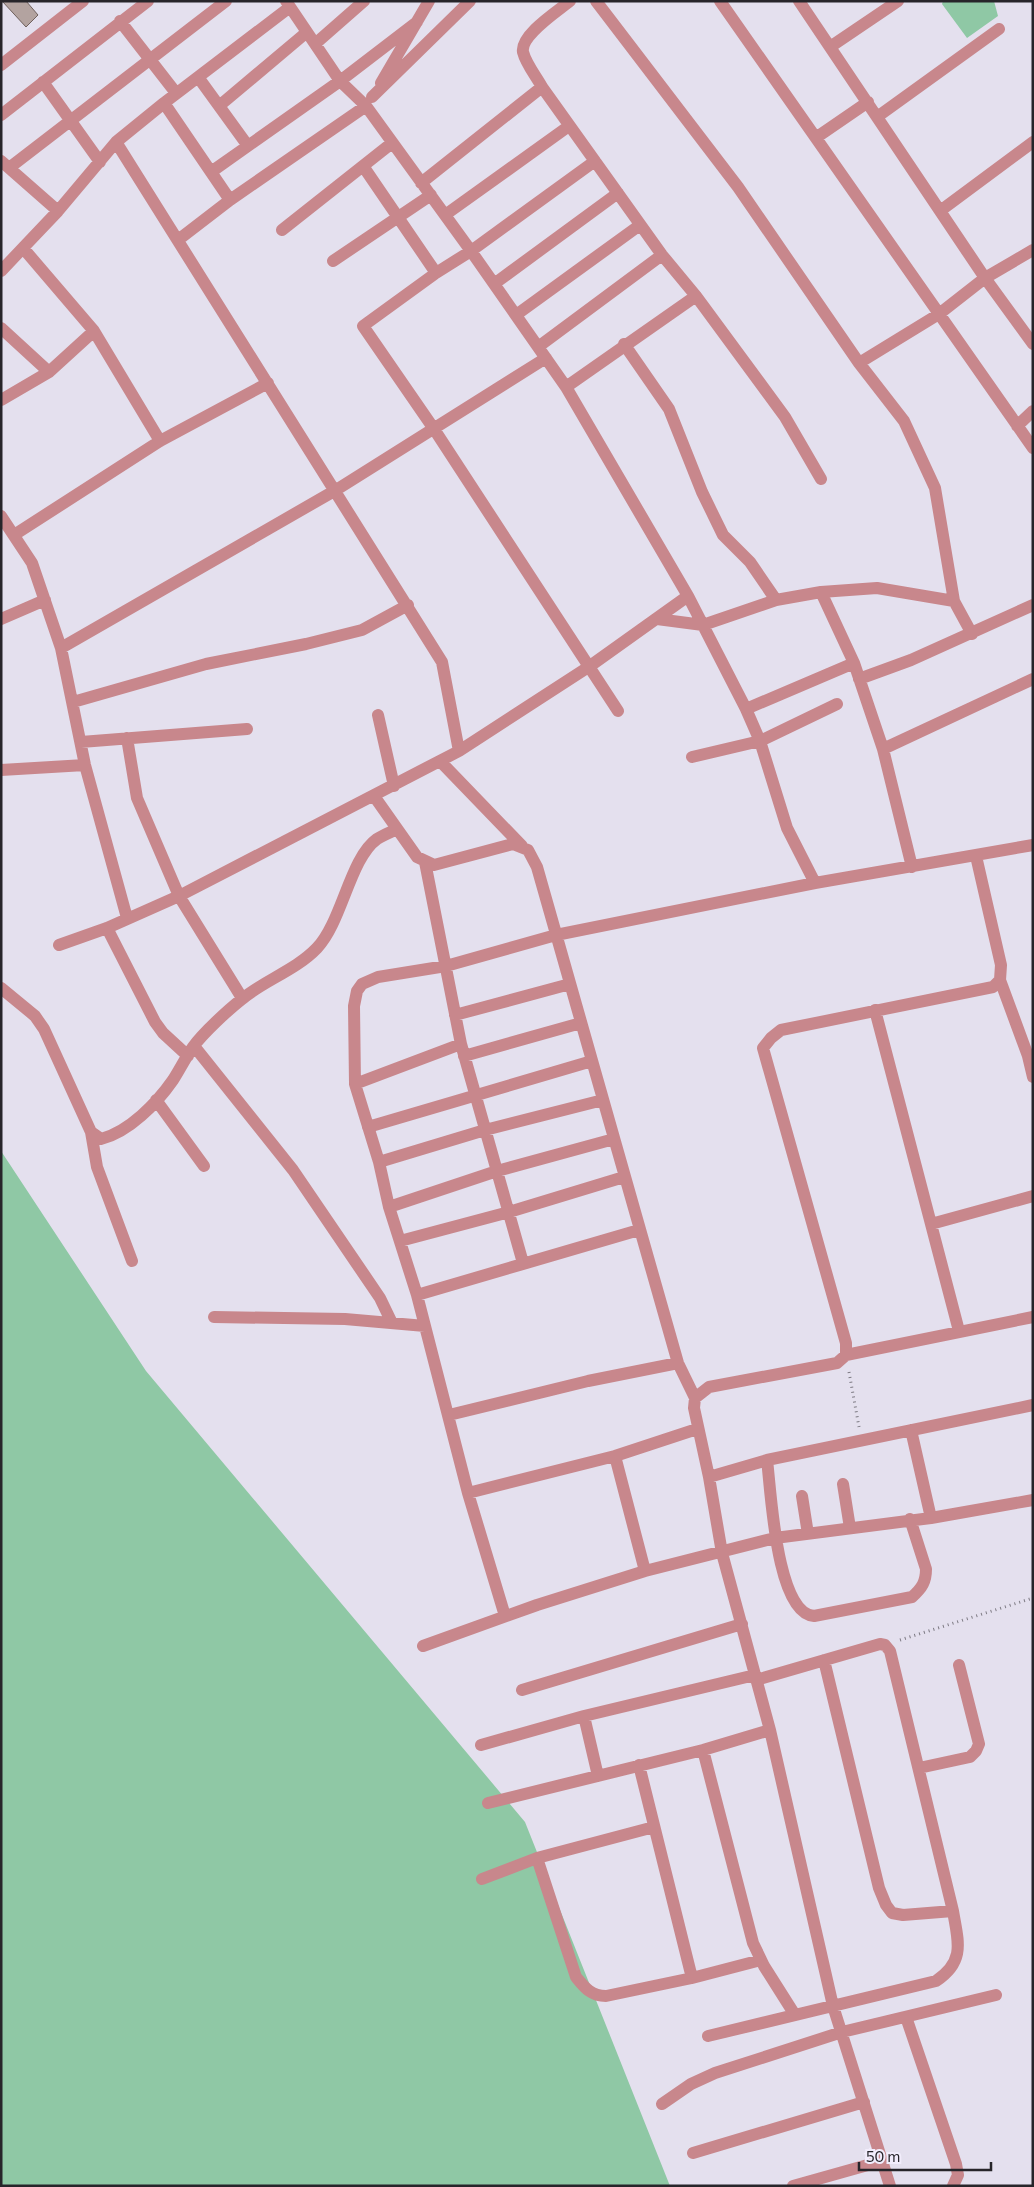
<svg xmlns="http://www.w3.org/2000/svg" width="1034" height="2187" font-family="Commissioner,sans-serif">
<rect width="100%" height="100%" fill="#e4e0ee"/>
<path fill="#8fc8a5" d="M943,1H994L998,16L967,38L942,4Z
M1,1151L146,1371L525,1822L670,2186H1Z"/>
<path fill="#b3a3a0" stroke="#6f615d" d="M2,1H26L38,15L26,27Z"/>
<g fill="none" stroke-linecap="round" stroke-linejoin="round">
<path stroke="#7e7b84" stroke-width="3" stroke-dasharray="1 4" stroke-linecap="butt" d="M849,1372L859,1427
M900,1640L1033,1598"/>
<path stroke="#c8878c" stroke-width="12" d="M286,1L340,81L366,106L471,251L566,387L688,596L746,709L760,741L787,828L815,883L1033,845
M570,1C558,11 520,35 523,52C526,64 536,76 542,87L662,255L696,296L785,417L821,479
M596,1L738,187L859,363L904,421L935,488L954,601L972,634
M720,1L1033,448
M799,1L985,278L1033,344
M120,21L176,93
M315,44L364,1
M830,47L898,1
M1,65L83,1
M198,77L248,146
M43,82L100,162
M381,83L429,1
M372,97L470,1
M164,103L230,200
M219,106L307,32
M1,115L148,1
M877,117L999,29
M817,137L868,102
M116,142L442,662L459,751
M1,161L58,211
M595,161L471,251L436,273L363,326L434,429L618,711
M363,166L436,273
M9,168L226,1
M211,172L340,81L417,22
M421,183L542,87
M940,211L1033,142
M445,215L569,126
M282,230L392,143
M178,240L230,200L366,106
M23,248L94,331L160,441
M333,261L431,195
M1,271L58,211L116,142L164,103L290,7
M494,284L618,193
M516,315L640,225
M1,328L49,372
M624,344L669,409L702,492L723,535L750,562L776,600L821,592L877,588L954,601
M538,347L662,255
M859,363L939,314L985,278L1033,250
M566,387L696,296
M1,400L49,372L94,331
M1017,426L1033,411
M1,516L32,563L61,648L85,765L127,918
M14,535L160,441L268,383
M821,592L854,663L883,749L1033,679
M1,619L45,600
M657,619L703,625L776,600
M61,648L336,490L546,358
M859,679L911,660L1033,605
M73,702L206,664L306,644L362,630L408,605
M746,709L854,663
M378,715L394,786
M127,738L137,798L179,896L242,998
M81,742L247,729
M883,749L912,867
M692,757L760,741L837,704
M440,761L522,846
M1,770L85,765
M374,796L417,857L434,865L513,844L528,850L537,867L678,1363L695,1398
M976,856L1001,965L1000,980L1028,1056L1033,1077
M425,862L461,1044L523,1263
M107,928L155,1022L163,1033L188,1056
M59,945L107,928L179,896L459,751L590,666L688,596
M1,988L35,1016L44,1029L91,1132L101,1139C129,1132 157,1103 173,1080C180,1069 186,1057 193,1047C203,1033 228,1010 242,999C265,980 296,970 317,948C342,922 350,858 377,839C383,835 391,832 397,829
M875,1010L959,1331
M455,1015L570,984
M194,1046L293,1170L380,1298L392,1323
M464,1056L581,1023
M355,1084L461,1044
M156,1100L204,1166
M368,1127L592,1061
M91,1132L97,1167L132,1261
M379,1162L485,1130L603,1100
M389,1207L497,1171L614,1139
M931,1224L1033,1196
M400,1241L509,1212L624,1177
M417,1295L639,1230
M214,1317L345,1319L425,1326
M846,1355V1343L763,1048L771,1038L781,1030L993,987L1000,980
M449,1415L588,1381L678,1363
M697,1429L615,1456L468,1493L417,1295L389,1207L379,1162L355,1084L354,1006L357,991L362,984L378,977L446,966L556,935L815,883
M911,1430L931,1518
M615,1456L645,1571
M767,1460C771,1491 776,1613 814,1616L912,1597C922,1588 926,1582 926,1569L910,1519
M709,1477L767,1460L1033,1405
M843,1484L850,1528
M468,1493L505,1616
M802,1496L808,1534
M423,1646L537,1605L645,1571L775,1538L931,1518L1033,1500
M824,1660L879,1888L886,1905L892,1913L903,1915L953,1911
M522,1690L742,1624
M584,1716L598,1776
M481,1745L584,1716L755,1675
M703,1750L753,1943L764,1966L795,2015
M639,1765L692,1978
M919,1768L970,1757L976,1751L979,1744L959,1665
M488,1803L703,1750L770,1730
M537,1858L576,1977C585,1988 591,1996 606,1996L692,1978L761,1960
M482,1879L537,1858L654,1827
M906,2017L956,2164L958,2175L953,2186
M708,2036L936,1981C966,1961 958,1941 953,1911L890,1651L885,1645L880,1644L756,1680
M662,2104L691,2084L715,2073L842,2032L996,1995
M693,2153L864,2102
M793,2186L882,2161
M890,2186L833,2006L770,1730L722,1553L709,1477L694,1408L695,1398L709,1387L837,1363L846,1355L1033,1317"/>
</g>
<rect width="1034" height="2187" fill="none" stroke="#27252a" stroke-width="5"/>
<path d="M859 2162v8h132v-8" fill="none" stroke="#27252a" stroke-width="2.5"/>
<text x="866" y="2162" font-size="15" fill="#27252a" stroke="#f2edfc" stroke-width="4" paint-order="stroke">50 m</text>
</svg>
